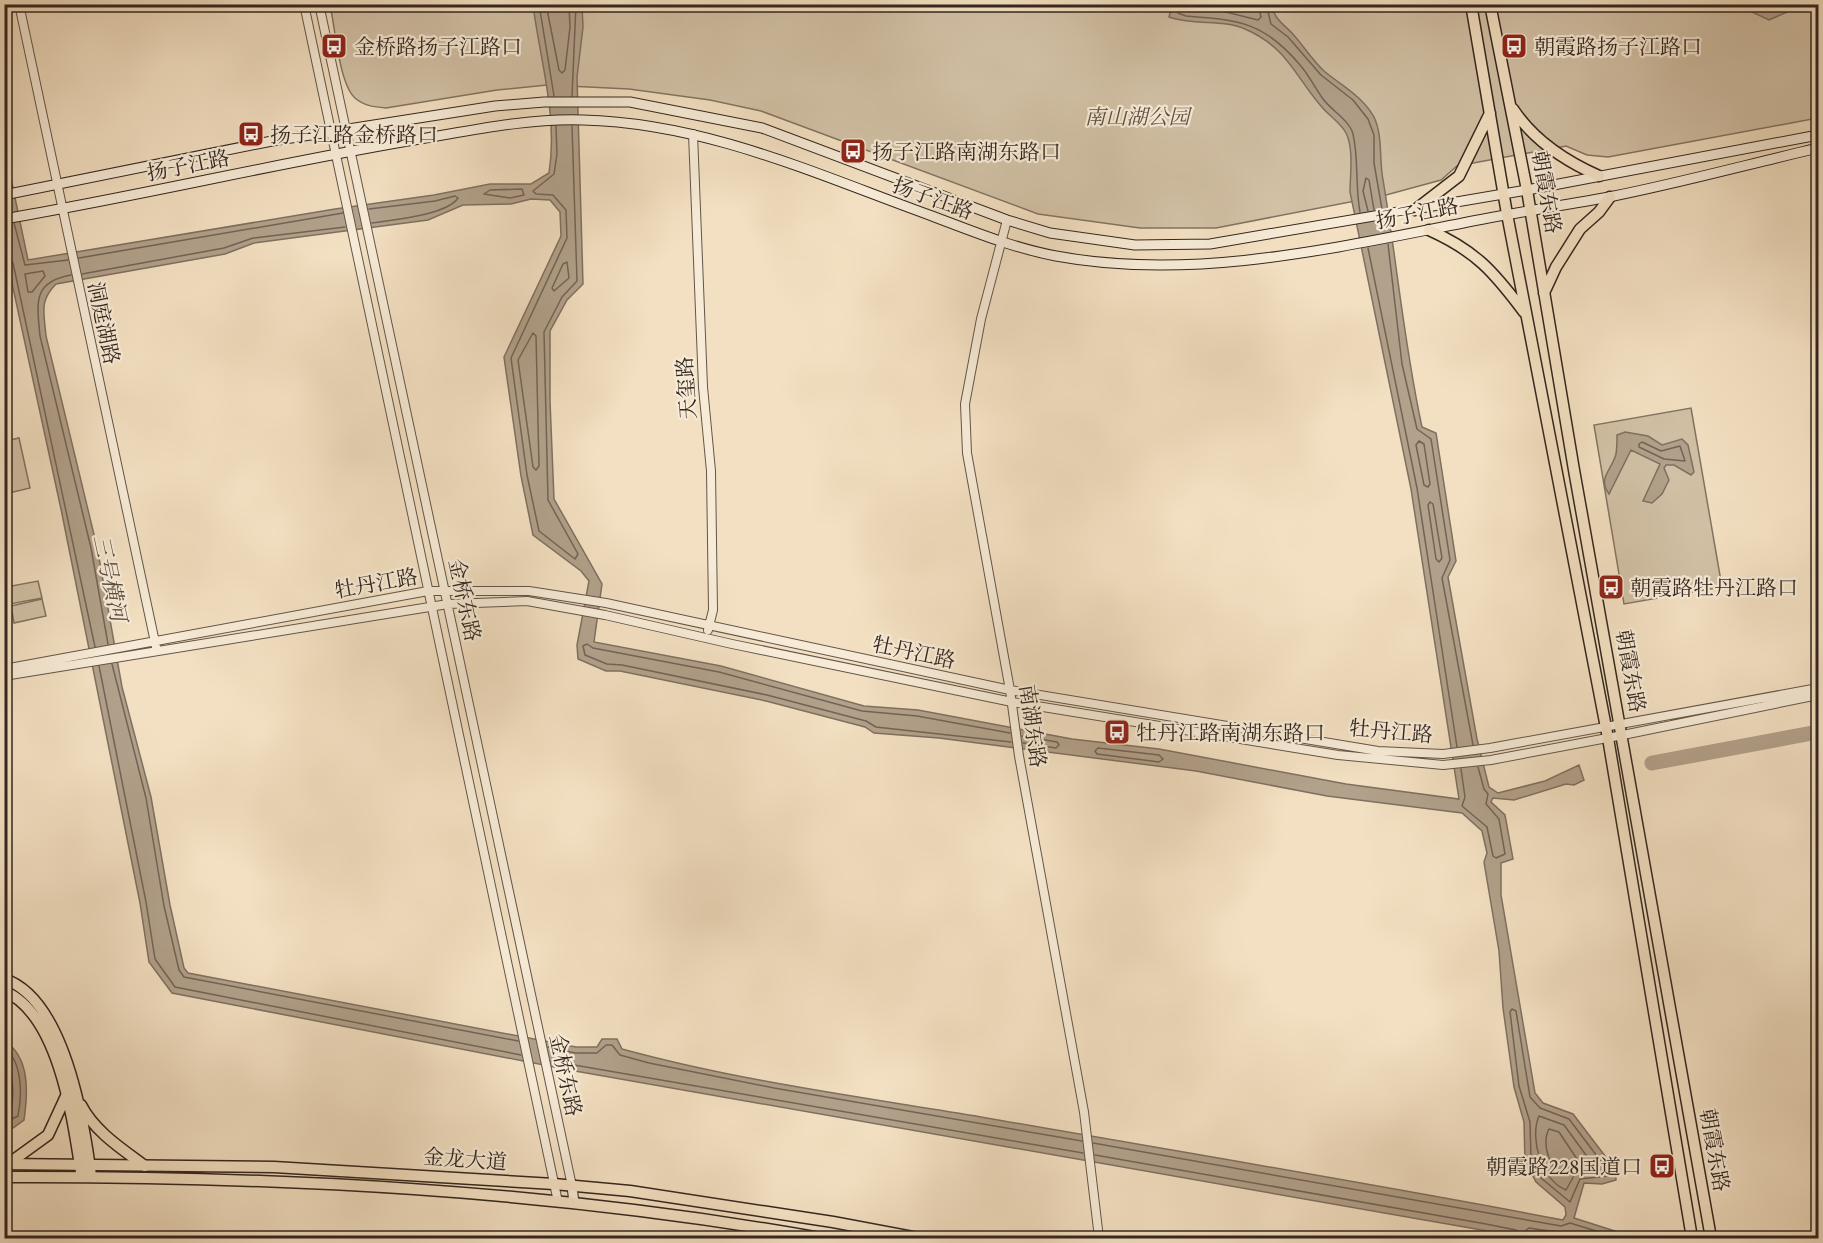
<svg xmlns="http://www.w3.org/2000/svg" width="1823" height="1243" font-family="'EB Garamond','Noto Serif SC',serif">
<rect width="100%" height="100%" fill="#f3e0c2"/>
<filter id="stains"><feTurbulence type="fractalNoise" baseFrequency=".00333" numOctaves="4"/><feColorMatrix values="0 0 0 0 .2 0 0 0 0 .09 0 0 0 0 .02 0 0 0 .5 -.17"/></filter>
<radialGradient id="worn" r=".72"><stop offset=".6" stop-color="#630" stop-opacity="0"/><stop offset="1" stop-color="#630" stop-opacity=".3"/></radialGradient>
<path fill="#d2c1a6" stroke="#827462" stroke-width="1.5" d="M330,5H1818V118L1608,157L1587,155L1566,146L1457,166L1441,180L1386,195L1216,228H1140L1038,214L761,111L710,100L629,89L547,85L497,90L386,108C375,107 364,106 355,98C339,84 335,26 330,5Z
M1691,408L1722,587L1624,604L1594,425Z
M19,438L30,488L5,494V441Z
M38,581L42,598L10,604L6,587Z
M42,599L46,616L14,623L11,606Z"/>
<path fill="#b2a18b" stroke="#7f7060" stroke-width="1.5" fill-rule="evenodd" d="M533,5H582L583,27L577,77L583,284L567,300L550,331V401L554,499L602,584L594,642L721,666L864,706L918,710L1072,739L1159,749L1346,784L1459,799L1411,489L1350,192C1350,176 1354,148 1346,133C1341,123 1328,115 1321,106C1295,76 1287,47 1245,29C1222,19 1194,26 1169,17L1171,9L1161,5H1271C1275,19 1281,22 1292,33C1303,45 1312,60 1324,71C1342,86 1362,96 1374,117C1383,136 1379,159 1383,180C1397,262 1404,345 1422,427L1436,433L1456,561L1448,577L1477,739L1489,787L1498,793L1545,781L1579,765L1584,780L1574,785L1566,784L1514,800L1493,798L1491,802L1505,815L1513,859L1501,863V895L1535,1093L1543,1103L1573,1114L1615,1169L1616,1180L1602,1184L1584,1183L1574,1218L1618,1232L1616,1238H1527L575,1071L172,993L149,962L140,903L61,509L5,251L4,145L28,260L335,209L434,195L490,184H531L549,173C558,116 540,60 533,5ZM531,199L550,200L560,212L561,236L504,357L521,476L533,535L581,571L589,581L577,645L578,659L606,671H620L766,701L865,727L874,733L939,738L1196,771L1327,796L1462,813L1482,831L1487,853L1484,862L1499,951L1503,1008L1514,1087L1524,1122L1525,1161L1536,1182L1565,1207L1566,1215L1563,1220C1369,1183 1175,1151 981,1117C861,1097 739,1081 622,1049L617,1039H602L597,1047H576L188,973L184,968L170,905L151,797L122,687L97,547L46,336C44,313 39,301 56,284L225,254L254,243L428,220L463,205L511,204Z
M1737,5H1818V12L1794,9L1769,20Z
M1625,432L1648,436L1662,445L1682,439L1688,445L1694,472L1691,475L1674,465H1666L1664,468L1669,480L1662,494L1652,503L1643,501L1660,464L1631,450L1609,494C1597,478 1612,470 1616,454C1617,448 1617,441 1617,435Z
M5,1041C30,1058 28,1092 24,1120L13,1128L5,1129Z"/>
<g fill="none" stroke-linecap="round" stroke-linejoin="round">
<path stroke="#726455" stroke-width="1.5" d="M539,4L554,96
M546,4L559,70L562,73L565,70L570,27L569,4
M1175,4L1178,13L1186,16C1239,20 1264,22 1300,65C1309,75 1315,88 1323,99C1331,110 1350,121 1353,134C1359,160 1355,186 1360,212
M1183,4L1187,9L1222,11L1258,20L1261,17L1258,4
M1266,4L1271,24L1288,37L1321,75L1353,100L1368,119L1374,135V163L1382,209
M572,96L576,4
M556,126L557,154L554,174L533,191L536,194L553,195L566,210L567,238L511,358L527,475L539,531L575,559L578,554L548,500L544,332L562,297L577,281L572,126
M522,189L524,195L510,198L484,194L490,190Z
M369,209L435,201L455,196L458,198C447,215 392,220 372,223
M1368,211L1363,191L1366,178L1369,180L1374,210
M14,223L25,265L68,260
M1388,244L1402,364L1417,429L1431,439L1450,560L1442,578L1473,745
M1368,248L1417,488L1457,747
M4,258L10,259L13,263L95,647
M79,258L343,213
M567,262L569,278L554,291L552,288L563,264Z
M43,271L45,276L32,292H28L25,274Z
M82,274L224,248L253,238L345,227
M71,275C32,282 37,303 40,336L91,548L108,644
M533,333L536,336L539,466L536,470L533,467L518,360Z
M1419,441L1424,444L1430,484L1428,487L1424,485L1416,445Z
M1642,442L1661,451L1680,446L1685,461L1664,459L1639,447V444Z
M1430,502L1433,504L1442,558L1439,562L1436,559L1428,505Z
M112,664L146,798L164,906L179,970L184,977L518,1041
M99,666L146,902L155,959L175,987L521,1055
M1010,733L917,716L862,711L719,672L593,648L587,644L583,646L585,655L607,664L622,665L767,695L866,721L876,727L1011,742
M1022,736L1057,742L1059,745L1056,748L1023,743
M1098,748L1159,755L1163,759L1159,762L1097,754L1095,751Z
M1461,769L1465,797L1462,806L1487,827L1493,856L1496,858L1505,854L1499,819L1486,804L1488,794L1484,789L1478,767
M1512,1009L1516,1011L1530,1097L1540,1108L1569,1119L1609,1172L1608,1176L1580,1179L1570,1202L1541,1178L1531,1159L1530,1122L1519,1086L1510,1012Z
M548,1047L575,1053H597L606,1045H612L620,1055L649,1063L774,1088L1082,1141
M4,1048C23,1061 22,1096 18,1116L4,1123
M4,1058C14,1072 14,1095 11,1112L4,1115
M551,1061L1083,1153
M1539,1116L1564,1125L1594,1166L1592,1170L1575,1174L1566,1190C1542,1180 1529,1139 1539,1116Z
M1549,1129L1559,1132L1577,1159L1562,1174C1548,1167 1542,1142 1549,1129Z
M1093,1143L1561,1226L1570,1223L1609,1235L1611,1238
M1095,1155L1486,1224L1516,1230L1520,1238
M1527,1238L1526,1230L1529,1228C1552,1232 1573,1232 1594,1238"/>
<path stroke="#b2a18b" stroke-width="15" d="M1652,763L1818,732"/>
<g stroke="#635548" stroke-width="10">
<path id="tertiary" d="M19,4L156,647
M304,4L558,1202
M319,4L572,1186
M693,134L703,387L711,471L713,610L708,630
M1007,220L981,319L965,404L967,453L1010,690L1019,756L1084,1112L1099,1238
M4,669L428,591H529L606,603L1010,690L1378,751L1443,754L1490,748L1818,688
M4,676L448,604L527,601L605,615L732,644L1012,702L1338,755L1443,765L1491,760L1623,735L1818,695"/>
</g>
<g stroke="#33271f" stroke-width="11">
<path id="secondary" d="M4,195L272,141L495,106L544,102H630L762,128L1007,220L1050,233L1135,245L1210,244L1527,190L1818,135
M4,219C139,196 273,164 408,141C465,132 524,118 583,120C707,123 818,175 932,216C972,231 1013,248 1056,256C1191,281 1330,249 1463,223C1511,213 1561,206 1609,197C1680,183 1749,164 1818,148
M572,1186L574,1203"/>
</g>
<g stroke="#33271f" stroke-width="13">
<path id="primary" d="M1471,4L1507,214L1608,738L1692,1238
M1490,4L1527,190L1574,470L1711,1238
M1513,109C1534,141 1565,161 1599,176
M1415,210L1459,176L1490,113
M1429,230C1476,251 1494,272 1524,312
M1544,293L1556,267L1580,229L1599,212L1610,197
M4,979C65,999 84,1122 91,1176
M4,991C59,1014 73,1120 81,1172
M81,1105C94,1131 122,1149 145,1166
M8,1164L48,1135L66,1096"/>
</g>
<g stroke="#33271f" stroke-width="13">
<path id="trunk" d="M4,1164L274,1167L554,1184L630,1191L833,1222L918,1238
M4,1177C277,1176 552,1190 820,1238"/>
</g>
<use href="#tertiary" stroke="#f7ebd7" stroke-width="8"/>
<use href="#secondary" stroke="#f7ebd7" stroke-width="9"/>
<use href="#primary" stroke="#f3e0c2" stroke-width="10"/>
<use href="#trunk" stroke="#f3e0c2" stroke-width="10"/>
</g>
<defs>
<g id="bus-square" transform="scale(1.35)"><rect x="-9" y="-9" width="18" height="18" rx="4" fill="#8f2418" stroke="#f7ebd7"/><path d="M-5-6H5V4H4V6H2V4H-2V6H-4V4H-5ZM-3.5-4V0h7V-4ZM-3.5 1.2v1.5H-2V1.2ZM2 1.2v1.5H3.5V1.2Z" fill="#fff"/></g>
</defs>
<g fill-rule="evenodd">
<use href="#bus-square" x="334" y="46"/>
<use href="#bus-square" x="1514" y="46"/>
<use href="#bus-square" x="251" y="134"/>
<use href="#bus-square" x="853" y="151"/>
<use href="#bus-square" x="1611" y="587"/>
<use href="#bus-square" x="1117" y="732"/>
<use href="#bus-square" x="1662" y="1166"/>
</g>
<g text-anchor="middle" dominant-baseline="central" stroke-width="4.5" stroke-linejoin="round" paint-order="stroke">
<g font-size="21" fill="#33271f" stroke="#f7ebd7" text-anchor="start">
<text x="354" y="46">金桥路扬子江路口</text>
<text x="1534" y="46">朝霞路扬子江路口</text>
<text x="270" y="134">扬子江路金桥路口</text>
<text x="872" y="151">扬子江路南湖东路口</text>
<text x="1630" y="587">朝霞路牡丹江路口</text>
<text x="1136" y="732">牡丹江路南湖东路口</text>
<text x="1642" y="1166" text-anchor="end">朝霞路228国道口</text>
</g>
<g font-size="21" font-style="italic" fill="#5b4e41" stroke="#f7ebd7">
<text x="1137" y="116">南山湖公园</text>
</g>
<g font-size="21" fill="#33271f" stroke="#f7ebd7">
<text transform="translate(188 165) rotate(-11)">扬子江路</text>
<text transform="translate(1547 192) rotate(80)">朝霞东路</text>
<text transform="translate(933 198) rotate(20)">扬子江路</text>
<text transform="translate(1417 213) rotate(-11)">扬子江路</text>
<text transform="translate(104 323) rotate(78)">洞庭湖路</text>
<text transform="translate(686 388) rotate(-94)">天玺路</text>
<text transform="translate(376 583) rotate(-10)">牡丹江路</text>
<text transform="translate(465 600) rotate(78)">金桥东路</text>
<text transform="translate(914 652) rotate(12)">牡丹江路</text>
<text transform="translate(1631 671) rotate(80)">朝霞东路</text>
<text transform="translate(1033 726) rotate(82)">南湖东路</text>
<text transform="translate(1391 731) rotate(5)">牡丹江路</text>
<text transform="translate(566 1075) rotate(78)">金桥东路</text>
<text transform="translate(1715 1150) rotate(80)">朝霞东路</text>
<text transform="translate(465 1159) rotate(4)">金龙大道</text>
</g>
<g font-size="22" font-style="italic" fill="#594c3f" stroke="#f7ebd7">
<text transform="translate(110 578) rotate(78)">三号横河</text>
</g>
</g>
<rect width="1823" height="1243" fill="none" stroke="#f3e0c2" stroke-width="24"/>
<rect x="6" y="6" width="1811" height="1231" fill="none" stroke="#33271f" stroke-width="3"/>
<rect x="12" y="12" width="1799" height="1219" fill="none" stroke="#33271f" stroke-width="1.5"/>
<rect width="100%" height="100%" filter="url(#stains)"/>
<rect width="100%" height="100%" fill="url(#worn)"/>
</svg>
